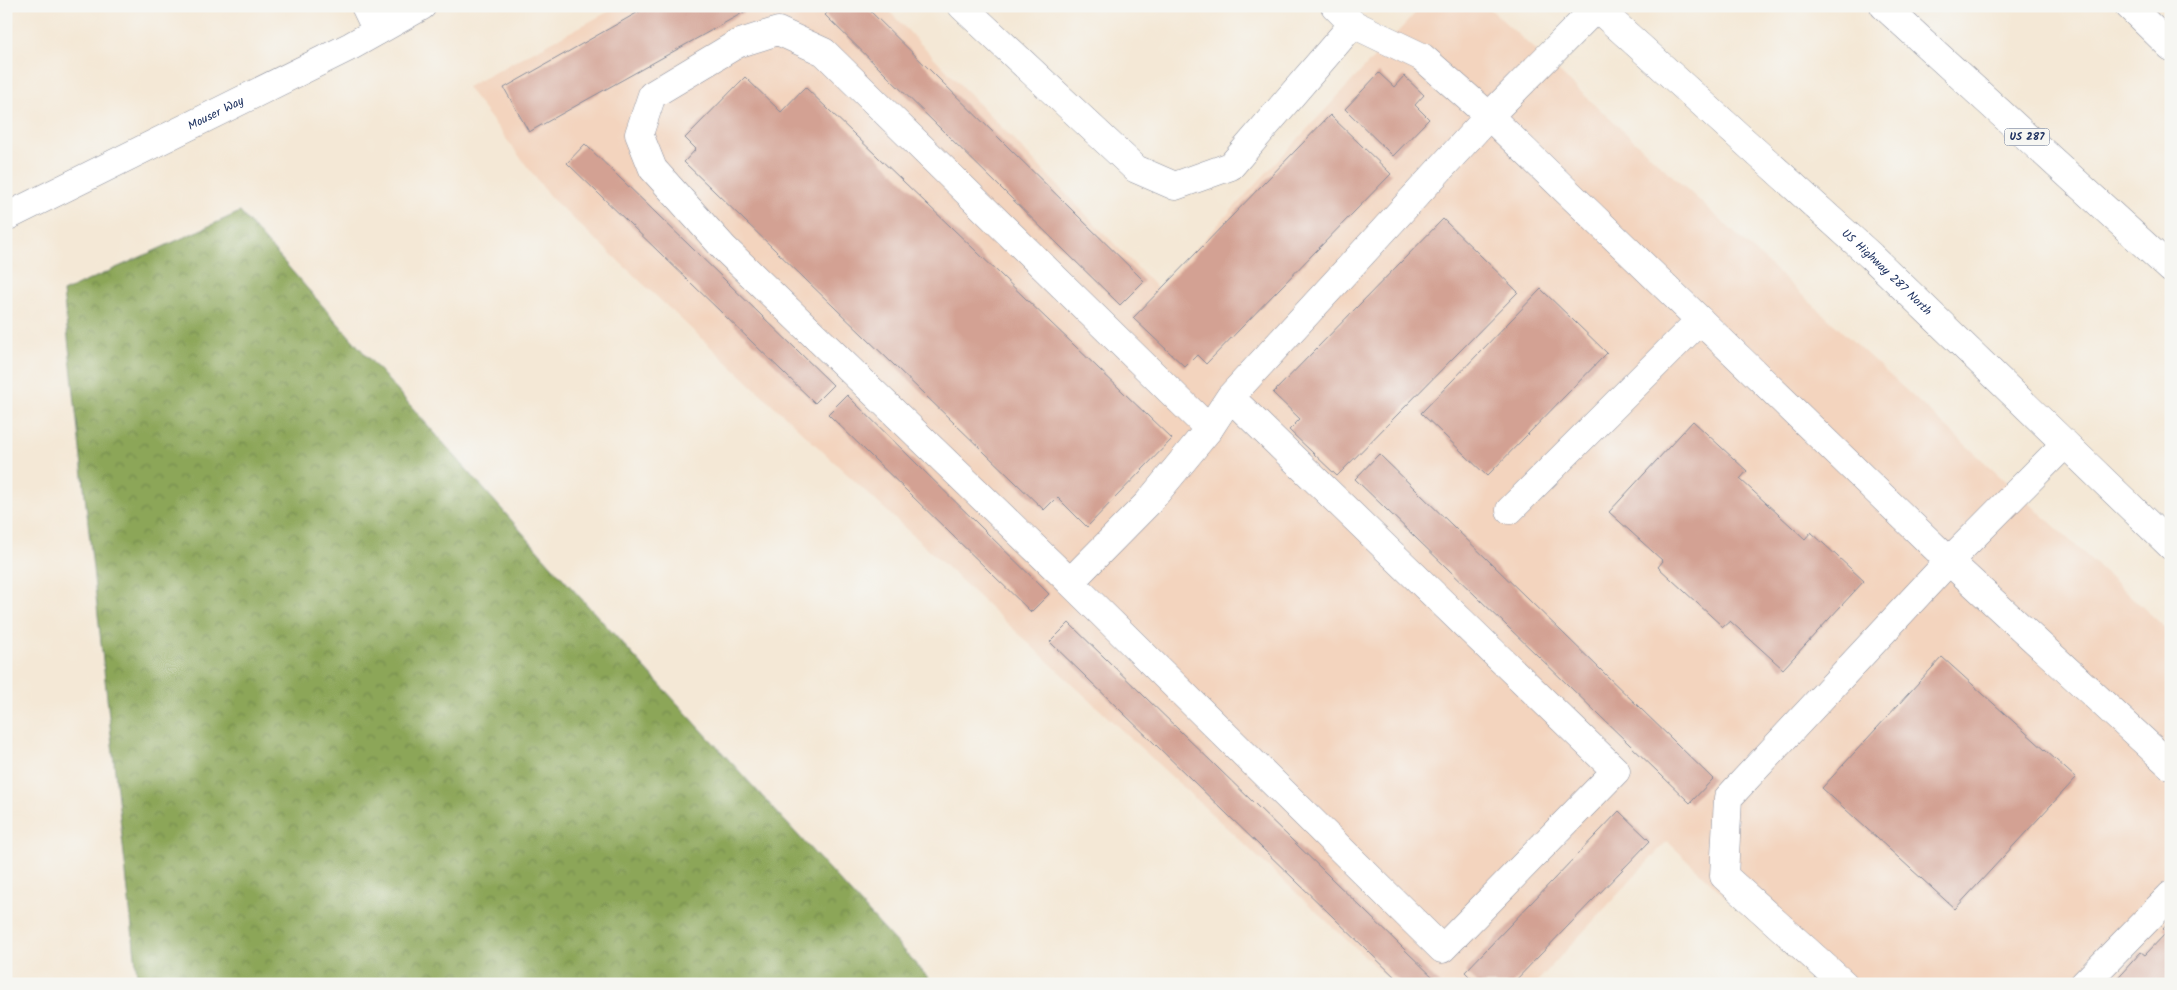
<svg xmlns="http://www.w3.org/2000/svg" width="2177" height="990" font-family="Kalam,sans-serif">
<defs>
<pattern id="forest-crowns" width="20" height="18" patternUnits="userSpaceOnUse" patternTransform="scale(1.25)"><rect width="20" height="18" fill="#8ca659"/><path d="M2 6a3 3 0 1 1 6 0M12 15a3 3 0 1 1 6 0" fill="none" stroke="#72884d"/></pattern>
</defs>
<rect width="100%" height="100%" fill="#f6f6f2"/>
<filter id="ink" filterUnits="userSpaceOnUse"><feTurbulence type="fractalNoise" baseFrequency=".02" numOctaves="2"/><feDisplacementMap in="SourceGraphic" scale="10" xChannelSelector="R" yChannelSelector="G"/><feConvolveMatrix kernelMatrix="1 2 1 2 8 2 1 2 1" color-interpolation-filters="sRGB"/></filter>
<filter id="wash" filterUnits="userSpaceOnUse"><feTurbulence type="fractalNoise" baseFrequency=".0096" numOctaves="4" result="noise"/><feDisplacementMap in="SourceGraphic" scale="20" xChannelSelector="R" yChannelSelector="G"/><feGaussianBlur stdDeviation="1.12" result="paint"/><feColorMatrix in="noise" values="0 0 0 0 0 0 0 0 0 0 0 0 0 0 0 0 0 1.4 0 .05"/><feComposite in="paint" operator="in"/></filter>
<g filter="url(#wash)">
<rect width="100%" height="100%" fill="#f4e8d6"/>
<path fill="#f3d4be" d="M619,6H884L1158,289L1422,6H1487L2171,633V984H1818L1667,841L1535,984H1394L551,198L467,87Z"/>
<path fill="url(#forest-crowns)" stroke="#546a5c" d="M240,212L557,572L934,984H138L63,292Z"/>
<g id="blocks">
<path fill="#d3a193" d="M649,6H755L529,132L504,88Z
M834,6H865L1144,281L1120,305L825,15Z
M1379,73L1394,87L1404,76L1424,95L1415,105L1429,119L1393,156L1345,109Z
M745,77L781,112L805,87L1172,439L1087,527L1057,497L1044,510L684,162L696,149L685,138Z
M1330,115L1391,174L1206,364L1197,355L1185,367L1133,318Z
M585,144L833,385L815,403L567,163Z
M1443,219L1518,292L1337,476L1289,430L1300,419L1273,393Z
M1541,289L1607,353L1487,476L1421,413Z
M847,395L1049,594L1031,612L828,414Z
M1693,421L1747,471L1740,479L1805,539L1811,532L1864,581L1783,669L1730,621L1723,627L1658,567L1663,561L1609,512Z
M1379,454L1713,779L1690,803L1355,479Z
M1069,623L1440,984H1402L1050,642Z
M1942,657L2076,778L1955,909L1822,788Z
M1619,811L1650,841L1512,984H1477L1465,972Z
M2171,920V984H2112L2141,952L2145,955L2167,932L2163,929Z"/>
</g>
</g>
<g filter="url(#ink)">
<use href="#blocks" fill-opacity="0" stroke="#888c9a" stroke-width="1"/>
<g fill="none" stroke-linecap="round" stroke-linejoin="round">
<g stroke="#888c9a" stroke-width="29">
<g id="minor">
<path d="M365,6L377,31"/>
<path d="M962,6L1136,169L1175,186L1231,166L1353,24L1335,6"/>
<path d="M1596,8L1489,116L1949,561L1728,798L1724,876L1844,984"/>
<path id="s1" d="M6,217L351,46L422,6"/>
<path d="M1230,397L1209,429L1148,503L1070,582L1442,949L1616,771L1230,397L1489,116L1422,57L1353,24"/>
<path d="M2065,444L1949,561L2171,766"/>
<path d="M1510,510L1700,320"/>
<path d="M1070,582L724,248L653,169L639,134L652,95L737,44L778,31L824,52L1209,429"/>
<path d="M2084,984L2171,895"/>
</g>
</g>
<g stroke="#888c9a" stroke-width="29">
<g id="major">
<path id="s2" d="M1595,6L1871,256L2171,546"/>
</g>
</g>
<g stroke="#888c9a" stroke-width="29">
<path id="highway" d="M1884,6L2171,269
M2129,6L2171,47"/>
</g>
<use href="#minor" stroke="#fff" stroke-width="28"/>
<use href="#major" stroke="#fff" stroke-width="28"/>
<use href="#highway" stroke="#fff" stroke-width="28"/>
</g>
</g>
<g text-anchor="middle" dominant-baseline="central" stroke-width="4.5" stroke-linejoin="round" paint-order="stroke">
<rect fill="#f6f6f2" stroke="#5d6b8a" stroke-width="1" x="2004.5" y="128.5" width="45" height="17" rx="4"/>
<g font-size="11" font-weight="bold" fill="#1b2f5e">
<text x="2027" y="137">US 287</text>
</g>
<g font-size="12" fill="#1b2f5e" stroke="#f6f6f2">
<text stroke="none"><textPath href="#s1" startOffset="234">Mouser Way</textPath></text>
<text stroke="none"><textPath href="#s2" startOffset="395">US Highway 287 North</textPath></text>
</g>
</g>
<rect width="2177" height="990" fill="none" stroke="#f6f6f2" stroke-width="25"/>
</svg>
